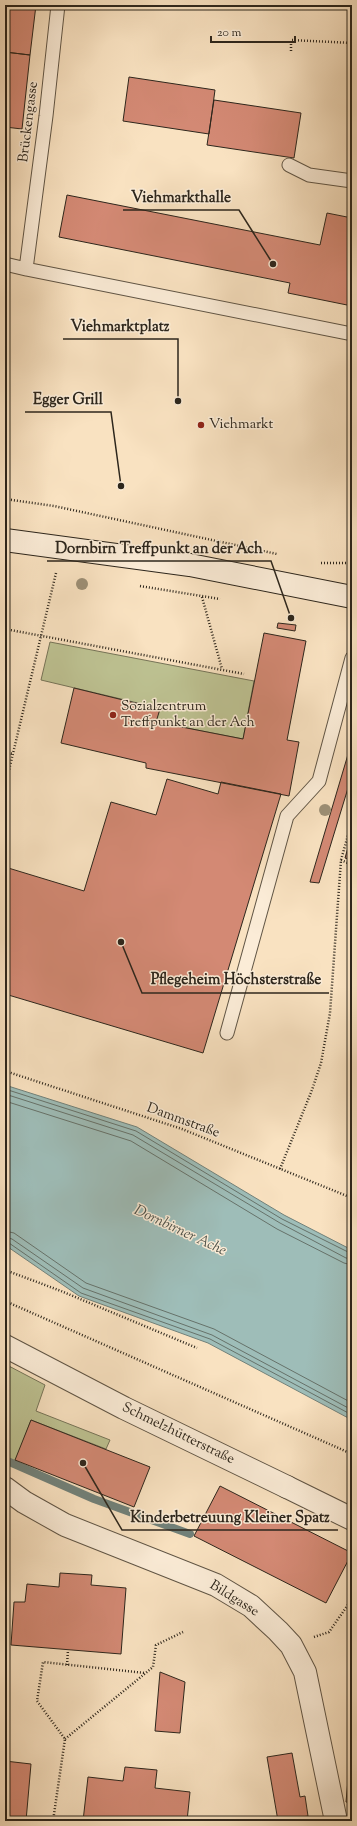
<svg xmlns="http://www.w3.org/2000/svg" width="357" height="1826" font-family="'Sorts Mill Goudy',serif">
<rect width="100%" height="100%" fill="#f9e2c1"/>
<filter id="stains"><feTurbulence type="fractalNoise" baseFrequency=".005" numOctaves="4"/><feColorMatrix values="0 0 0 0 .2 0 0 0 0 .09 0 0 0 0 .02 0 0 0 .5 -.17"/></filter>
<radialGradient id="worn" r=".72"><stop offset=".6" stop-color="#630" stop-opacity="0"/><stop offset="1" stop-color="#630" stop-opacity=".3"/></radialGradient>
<path fill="#bec393" stroke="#767458" d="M50,642L254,681L243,739L156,722L159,708L41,680Z
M5,1364L45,1385L36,1411L110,1440L106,1449L31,1420L15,1463L5,1455Z"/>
<path fill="#9ebdb8" stroke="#71817a" d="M5,1085L137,1127L284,1215L352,1250V1420L208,1343L79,1296L5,1245Z"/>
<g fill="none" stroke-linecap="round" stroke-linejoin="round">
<path stroke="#66726a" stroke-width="1" d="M5,1089L136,1131L282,1219L352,1254
M5,1094L133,1135L280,1223L346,1258L352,1259
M5,1101L131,1141L277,1229L344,1263L352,1265
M5,1231L14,1233L86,1283L214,1329L352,1403
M5,1237L12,1239L83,1288L212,1335L352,1410
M5,1242L9,1243L81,1293L210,1339L352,1415"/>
<path stroke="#71817a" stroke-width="8" d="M5,1460L94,1499L190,1534
M350,1562H352"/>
</g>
<path fill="#d38974" stroke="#2d261c" d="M5,5H36L30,55L5,52Z
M5,52L30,55L22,129L5,127Z
M129,77L215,90L209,134L123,121Z
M214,100L301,113L294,158L207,145Z
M352,150V168L349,167Z
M67,195L320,245L327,213L352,218V306L288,293L290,283L59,237Z
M278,623L296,625L295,631L277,628Z
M264,633L306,641L287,740L299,742L289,796L146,768V763L61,743L74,688L160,709L156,722L243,739Z
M352,741V775L319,883L310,882Z
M167,779L218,794L221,782L281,794L203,1053L5,994V867L84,891L111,802L156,815Z
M352,834V860L345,858Z
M31,1420L150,1467L134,1507L15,1460Z
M220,1486L352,1553L326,1603L194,1536Z
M60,1573L92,1575L91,1585L126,1588L121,1654L11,1645L14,1602H25L27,1584L59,1587Z
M160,1672L185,1682L180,1733L155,1731Z
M352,1735V1803L346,1802Z
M292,1753L300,1797L305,1796L308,1816L278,1821L267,1757Z
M5,1761L31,1764L26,1821H5Z
M125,1767L157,1770L155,1788L190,1792L187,1821H83L88,1777L123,1781Z"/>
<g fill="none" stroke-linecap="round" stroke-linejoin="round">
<g stroke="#605545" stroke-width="15">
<path id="service" d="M289,165L309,175L352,181
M5,264L26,269L46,116L58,5
M26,269L352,334
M227,1033L287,816L319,781L352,658"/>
</g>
<g stroke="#605545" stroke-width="24">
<path id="minor" d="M287,1487L352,1519
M5,1488L24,1502L65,1525L216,1585L251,1606L278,1631L291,1645L305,1672L336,1821"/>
</g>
<g stroke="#605545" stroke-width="24">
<path id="tertiary" d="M5,1346L124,1408L287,1487"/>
</g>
<g stroke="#2d261c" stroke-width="24">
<path id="secondary" d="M5,540L190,565L352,597"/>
</g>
<path stroke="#2d261c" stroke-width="2.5" stroke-dasharray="1 2" stroke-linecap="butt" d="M291,51V40L352,43
M5,499L54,506L277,554
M321,563H352
M140,586L220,599
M202,597L222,669
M5,629L244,674
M5,752L13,754
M5,787L56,573
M341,860L352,865
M5,1071L182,1129L352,1198
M280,1169L312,1090L321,1063L330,1013L341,860L352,821
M5,1270L61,1291L197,1348
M5,1301L352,1454
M314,1637L329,1632L352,1599
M67,1665L68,1650
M65,1739L153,1667L156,1645L183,1632
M53,1821L65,1739L37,1701L43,1662L145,1673"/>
<use href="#service" stroke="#fbecd7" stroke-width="13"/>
<use href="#minor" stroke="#fbecd7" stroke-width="22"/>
<use href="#tertiary" stroke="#fbecd7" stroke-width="22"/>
<use href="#secondary" stroke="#fbecd7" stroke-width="22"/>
</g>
<g fill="#9d9077">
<circle cx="82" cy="584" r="6"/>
<circle cx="325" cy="810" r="6"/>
</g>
<g fill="#8f2418" stroke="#fbecd7" stroke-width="1.5">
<circle cx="201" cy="425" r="4"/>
<circle cx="113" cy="715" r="4"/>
</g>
<g text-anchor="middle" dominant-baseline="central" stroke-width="3" stroke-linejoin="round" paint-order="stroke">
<g font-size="14" fill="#2d261c" stroke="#fbecd7">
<text transform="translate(29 122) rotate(-83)">Brückengasse</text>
<text transform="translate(183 1121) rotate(20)">Dammstraße</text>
<text transform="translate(178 1434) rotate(26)">Schmelzhütterstraße</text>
<text transform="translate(234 1599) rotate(32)">Bildgasse</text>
</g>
<g font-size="14" fill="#2d261c" stroke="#fbecd7" text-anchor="start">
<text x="209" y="425">Viehmarkt</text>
<text x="121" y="707">Sozialzentrum<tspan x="121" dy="16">Treffpunkt an der Ach</tspan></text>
</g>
<g font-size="15" font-style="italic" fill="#4f534b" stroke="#fbecd7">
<text transform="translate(180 1231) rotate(25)">Dornbirner Ache</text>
</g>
</g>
<path fill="none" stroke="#2d261c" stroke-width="1.5" d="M273 264L239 210H123M178 401L178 339H63M121 486L111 412H25M291 618L271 561H47M121 942L142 993H329M83 1463L122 1530H338"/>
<g fill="#2d261c" stroke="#fbecd7" stroke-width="1.5">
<circle cx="273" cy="264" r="4"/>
<circle cx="178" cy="401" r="4"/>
<circle cx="121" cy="486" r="4"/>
<circle cx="291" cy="618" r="4"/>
<circle cx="121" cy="942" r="4"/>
<circle cx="83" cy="1463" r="4"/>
</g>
<g font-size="15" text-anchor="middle" font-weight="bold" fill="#2d261c" stroke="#fbecd7" stroke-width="3" stroke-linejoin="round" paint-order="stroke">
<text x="181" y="202">Viehmarkthalle</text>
<text x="120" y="331">Viehmarktplatz</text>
<text x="68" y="404">Egger Grill</text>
<text x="159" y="553">Dornbirn Treffpunkt an der Ach</text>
<text x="236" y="984">Pflegeheim Höchsterstraße</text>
<text x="230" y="1522">Kinderbetreuung Kleiner Spatz</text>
</g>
<rect width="357" height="1826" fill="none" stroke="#f9e2c1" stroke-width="20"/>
<rect x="6" y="6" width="345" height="1814" fill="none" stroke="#2d261c" stroke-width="2"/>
<rect x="10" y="10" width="337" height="1806" fill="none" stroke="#2d261c"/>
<path d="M211 36v6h84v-6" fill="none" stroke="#2d261c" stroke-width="2"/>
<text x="217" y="36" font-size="12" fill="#2d261c" stroke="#fbecd7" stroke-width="3" paint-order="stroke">20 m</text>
<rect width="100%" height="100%" filter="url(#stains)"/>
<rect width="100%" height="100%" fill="url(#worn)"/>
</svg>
